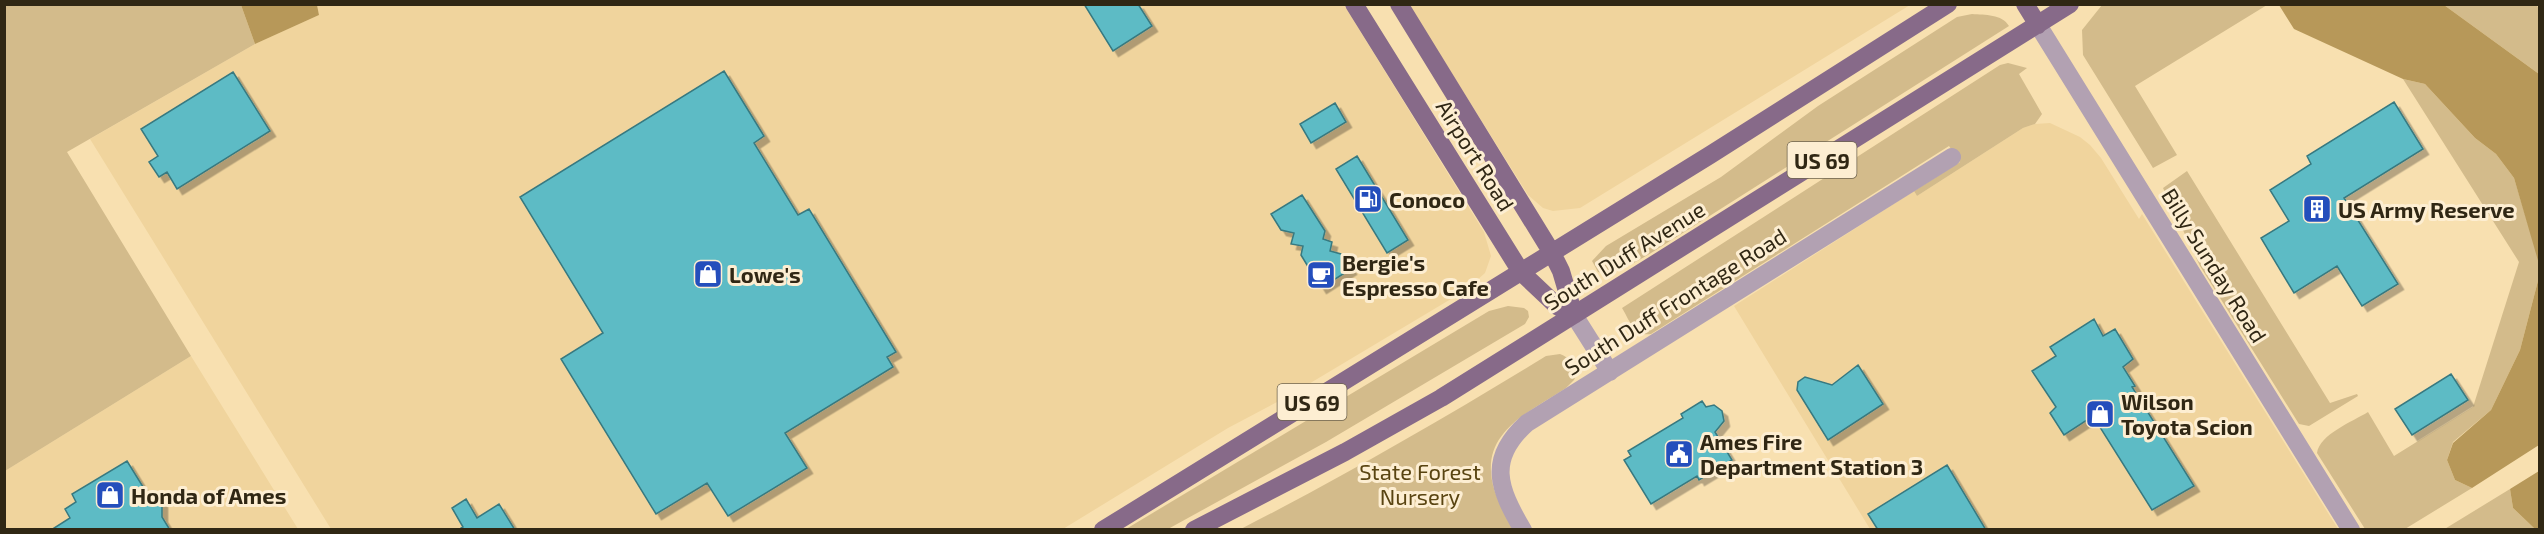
<svg xmlns="http://www.w3.org/2000/svg" width="2544" height="534" font-family="'Exo 2',sans-serif">
<defs>
<filter id="shadow"><feDropShadow dx="5.5" dy="5.5" stdDeviation="0" flood-color="#0004"/></filter>
</defs>
<rect width="100%" height="100%" fill="#f8e0b0"/>
<path fill="#f0d49d" d="M317,5H1344L1484,232L1491,256L1485,273L1466,290L1292,394L1228,428L1063,529H331L90,139L255,44L319,15Z
M1409,5H1910L1580,208L1553,211L1543,208L1528,195Z
M2050,123L2080,137L2090,145L2101,158L2139,219L2142,214L2338,529H1870L1734,306L1914,191L1917,196L2023,128L2035,124Z
M191,356L298,529L5,530V471Z"/>
<path fill="#d3bb8b" d="M2535,4L2539,8V74L2444,5Z
M5,5H241L255,44L67,152L191,356L5,471Z
M2102,5H2267L2135,86L2177,155L2153,168L2083,55L2082,30Z
M1972,14C1985,15 2002,14 2009,26L1678,236C1659,247 1620,277 1598,272L1592,261L1606,246L1721,177L1818,106L1957,17Z
M2008,63L2027,68L2019,74L2042,114L2035,124L2023,128L1917,196L1914,191L1960,162L1949,146L1651,334C1634,337 1630,321 1622,308L2000,65Z
M2403,79L2425,84L2475,138L2496,154L2514,178L2540,264L2539,277L2520,350L2491,410L2453,442L2447,460L2455,480L2472,488L2405,529H2365L2317,453C2320,434 2352,422 2368,412L2394,456L2473,407L2519,262Z
M2187,171L2330,403L2357,394L2358,396L2309,426L2299,424L2200,266L2163,188Z
M1508,306L1524,308L1528,311L1529,317L1525,324L1326,442L1168,529H1126L1489,311Z
M1560,354C1570,358 1573,363 1577,373L1574,380L1566,388C1526,414 1476,434 1495,492C1500,505 1507,517 1513,529L1239,530C1344,476 1445,418 1546,356Z
M2510,489L2513,508L2535,529L2443,530Z"/>
<path fill="#b79859" d="M241,5H317L319,15L255,44Z
M2279,5H2444L2539,74V264L2514,178L2496,154L2475,138L2425,84L2403,79L2294,29Z
M2539,277V445L2472,488L2455,480L2447,460L2453,443L2491,410L2520,350Z
M2539,471V529H2535L2513,508L2510,489Z"/>
<path fill="#5dbbc5" stroke="#377980" stroke-width="1.5" filter="url(#shadow)" d="M1084,4H1138L1152,26L1113,51Z
M724,71L764,136L754,143L798,215L809,209L896,352L887,357L893,367L785,433L807,468L728,516L707,483L656,514L561,359L603,333L520,197Z
M233,72L270,131L177,189L167,172L159,177L149,162L158,156L141,129Z
M2394,102L2423,149L2344,198L2398,284L2362,306L2337,266L2294,293L2261,238L2289,221L2270,190L2311,164L2307,156Z
M1335,103L1346,122L1311,143L1300,124Z
M1357,156L1408,240L1387,253L1336,169Z
M1302,195L1325,231L1323,239L1332,242L1330,251L1341,254L1351,269L1321,288L1301,255L1303,246L1291,244L1294,233L1281,230L1271,214Z
M2094,319L2103,336L2115,329L2133,359L2123,367L2135,386L2132,387L2194,486L2152,510L2093,416L2064,435L2050,413L2056,407L2032,371L2056,356L2050,347Z
M1858,365L1883,404L1828,440L1797,390L1798,382L1805,377L1832,385Z
M2451,374L2468,400L2412,435L2395,409Z
M1702,401L1706,407L1714,405L1722,411L1724,421L1715,432L1732,460L1699,480L1697,476L1651,504L1624,460L1631,456L1628,451L1683,418L1681,414Z
M127,461L148,495L156,496L162,502V517L170,530H51L70,518L65,509L76,502L72,494Z
M1947,465L1986,530H1878L1868,514Z
M466,499L477,518L499,504L515,530H458L463,527L452,508Z"/>
<g fill="none" stroke-linecap="round" stroke-linejoin="round">
<path stroke="#b2a1b2" stroke-width="18" d="M2038,25L2351,530
M1574,315L1610,372
M1523,530C1498,488 1487,459 1527,423L1952,157"/>
<path stroke="#876a89" stroke-width="18" d="M1354,4L1521,272L1557,306L1574,315
M1399,4L1552,253L1561,271L1574,315
M2025,4L2038,25
M1103,530L1710,155L1948,4
M1194,530L1345,452L1441,398L2070,4"/>
</g>
<defs>
<g id="fuel-square" transform="scale(1.5)"><rect x="-9" y="-9" width="18" height="18" rx="4" fill="#244ebc" stroke="#fdeed2"/><path d="M-5.5-6h7V0h2V4h1.3V-2.5L3-4.5l.8-.8L6-3V5H2.5V1h-1V6h-7ZM-4.2-4.7v3.2H.2V-4.7Z" fill="#fff"/></g>
<g id="building-square" transform="scale(1.5)"><rect x="-9" y="-9" width="18" height="18" rx="4" fill="#244ebc" stroke="#fdeed2"/><path d="M-4-6H4V6H1V3H-1V6H-4ZM-2.5-4.3h1.7v1.8h-1.7ZM.8-4.3h1.7v1.8H.8ZM-2.5-1h1.7V.8h-1.7ZM.8-1h1.7V.8H.8Z" fill="#fff"/></g>
<g id="shop-square" transform="scale(1.5)"><rect x="-9" y="-9" width="18" height="18" rx="4" fill="#244ebc" stroke="#fdeed2"/><path d="M-5-2.5h2.3a2.7 3.5 0 0 1 5.4 0H5L5.5 6h-11ZM-1.5-2.5h3a1.5 2.3 0 0 0-3 0Z" fill="#fff"/></g>
<g id="cafe-square" transform="scale(1.5)"><rect x="-9" y="-9" width="18" height="18" rx="4" fill="#244ebc" stroke="#fdeed2"/><path d="M-5.5-4.5H6V0H3Q3 3.5 0 3.5H-2.5Q-5.5 3.5-5.5 0ZM3-3.2v2h1.7v-2ZM-6 4.5H4V6H-6Z" fill="#fff"/></g>
<g id="civic-square" transform="scale(1.5)"><rect x="-9" y="-9" width="18" height="18" rx="4" fill="#244ebc" stroke="#fdeed2"/><path d="M-.6-6.5H3V-4.5H.6V-3L4-1V1h2V6H-6V1h2V-1L-.6-3ZM-1.2 2.5V6h2.4V2.5Z" fill="#fff"/></g>
</defs>
<g fill-rule="evenodd">
<use href="#fuel-square" x="1368" y="199"/>
<use href="#building-square" x="2317" y="209"/>
<use href="#shop-square" x="708" y="274"/>
<use href="#cafe-square" x="1321" y="275"/>
<use href="#shop-square" x="2100" y="414"/>
<use href="#civic-square" x="1679" y="454"/>
<use href="#shop-square" x="110" y="495"/>
</g>
<g text-anchor="middle" dominant-baseline="central" stroke-width="6" stroke-linejoin="round" paint-order="stroke">
<g fill="#fdeed2" stroke="#6e634d" stroke-width="1.5">
<rect x="1787.5" y="142" width="69" height="36" rx="4.5"/>
<rect x="1277.5" y="384" width="69" height="36" rx="4.5"/>
</g>
<g font-size="21" font-weight="bold" fill="#302714">
<text x="1822" y="160">US 69</text>
<text x="1312" y="402">US 69</text>
</g>
<g font-size="22" fill="#302714" stroke="#fdeed2">
<text transform="translate(1476 155) rotate(58)">Airport Road</text>
<text transform="translate(1624 255) rotate(-32)">South Duff Avenue</text>
<text transform="translate(2215 265) rotate(58)">Billy Sunday Road</text>
<text transform="translate(1675 301) rotate(-32)">South Duff Frontage Road</text>
</g>
<g font-size="22" font-weight="bold" fill="#302714" stroke="#fdeed2" text-anchor="start">
<text x="1389" y="199">Conoco</text>
<text x="2338" y="209">US Army Reserve</text>
<text x="1342" y="262">Bergie's<tspan x="1342" dy="25">Espresso Cafe</tspan></text>
<text x="729" y="274">Lowe's</text>
<text x="2121" y="401">Wilson<tspan x="2121" dy="25">Toyota Scion</tspan></text>
<text x="1700" y="441">Ames Fire<tspan x="1700" dy="25">Department Station 3</tspan></text>
<text x="131" y="495">Honda of Ames</text>
</g>
<g font-size="22" fill="#594411" stroke="#fdeed2">
<text x="1420" y="471">State Forest<tspan x="1420" dy="25">Nursery</tspan></text>
</g>
</g>
<rect width="2544" height="534" fill="none" stroke="#302714" stroke-width="12"/>
</svg>
